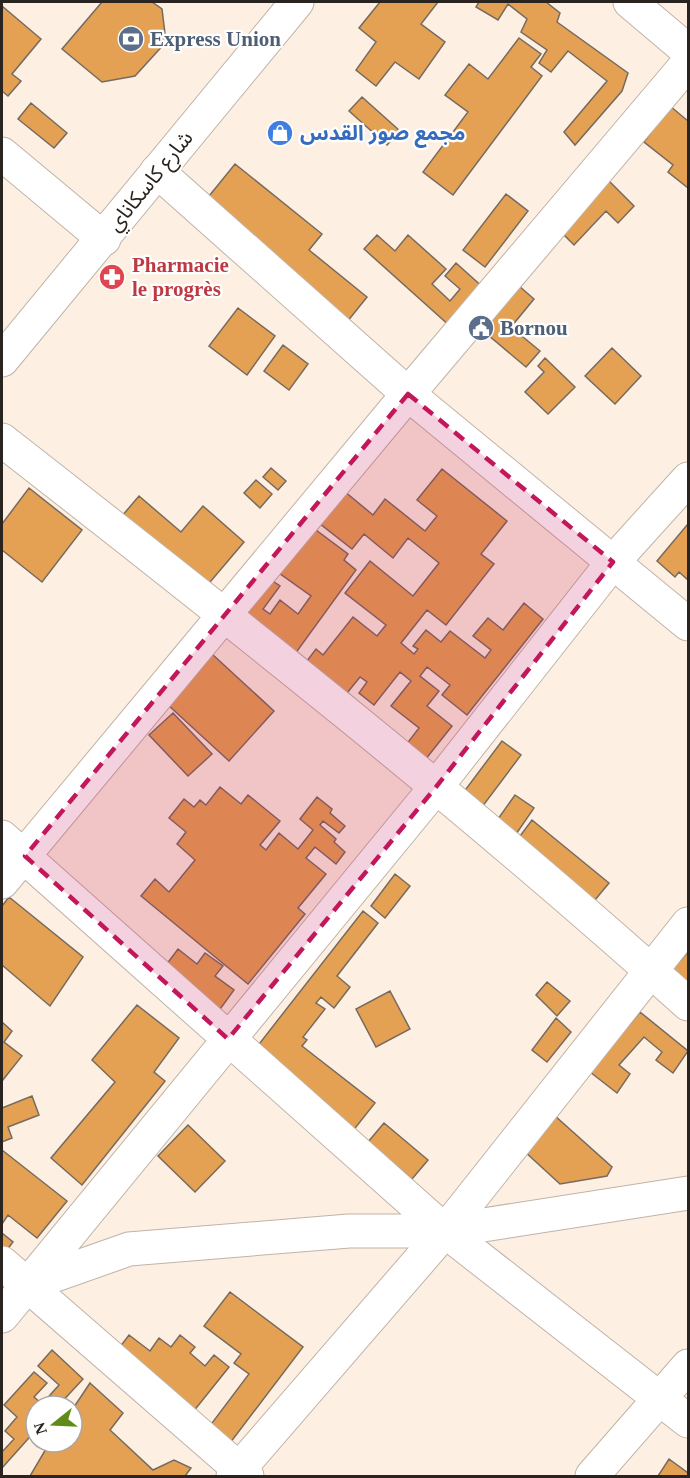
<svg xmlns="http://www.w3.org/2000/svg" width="690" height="1478" font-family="'Times New Roman','Noto Sans Arabic',serif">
<rect width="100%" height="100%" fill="#fdf0e2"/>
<path fill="#e5a153" stroke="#766a5f" stroke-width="1.5" d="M102,2H152L162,9L166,42L135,76L102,82L62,49Z
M380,2H438L421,24L445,42L419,79L395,62L376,86L356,70L376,42L359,28Z
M479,2H546L560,13L557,22L628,73L622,91L575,145L564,132L607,81L568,51L551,72L539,63L547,50L521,32L527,19L508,4L498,20L476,7Z
M2,6L41,39L12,74L21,81L8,96L2,91Z
M519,38L541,54L531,67L542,76L453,195L423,172L468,112L445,95L469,64L488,79Z
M362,97L400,131L387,145L349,111Z
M31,103L67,133L54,148L18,119Z
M670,106L688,121V188L668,172L673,165L644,142Z
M235,164L322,234L309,250L367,297L347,322L201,206Z
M606,178L634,206L618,223L606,211L574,245L558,229Z
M506,194L528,211L485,267L463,250Z
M377,235L395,251L408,235L446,269L432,284L450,301L460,289L445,276L456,263L485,289L451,327L364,249Z
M519,286L534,299L511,327L540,351L526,367L482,330Z
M238,308L275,336L247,375L209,346Z
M283,345L308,364L289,390L264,371Z
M612,348L641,376L615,404L585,376Z
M545,358L575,387L548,414L525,392L544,372L538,366Z
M271,468L286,481L278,490L263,477Z
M442,469L507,521L481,554L494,564L446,625L427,610L401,643L414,654L418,649L413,646L426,630L441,642L450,631L485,658L491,650L473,636L488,618L503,630L524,603L543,619L467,715L442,695L450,685L427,667L420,676L439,691L427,706L452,726L421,765L402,750L419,728L391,706L411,681L400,672L374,705L359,693L367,682L360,677L343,698L303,666L316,649L323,655L353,617L377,636L386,625L345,593L370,561L413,596L439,563L408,538L393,558L364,534L352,549L319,523L344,491L373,515L385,499L425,531L437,516L417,500Z
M256,480L272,494L260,508L244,493Z
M29,488L82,530L42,582L2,550V524Z
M139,496L181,532L203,506L244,542L205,588L122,516Z
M687,525L688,526V580L679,572L675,577L657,561Z
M312,527L348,554L344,560L356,570L295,654L242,614L268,578L280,586L263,609L270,614L280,600L298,614L311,596L279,573Z
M212,654L274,711L229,761L167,704Z
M173,713L212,754L188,776L149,735Z
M502,741L521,755L479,811L460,797Z
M220,787L241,804L248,795L280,821L260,845L266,850L279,833L298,849L313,830L300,819L317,797L332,809L330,813L345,826L339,833L323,821L320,825L336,839L334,842L345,852L336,864L315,847L306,858L326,874L298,908L305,914L248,984L141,896L155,879L169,892L195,860L177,844L186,832L169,818L184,799L194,807L200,800L206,805Z
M515,795L534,808L512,840L493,826Z
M532,820L609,883L590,906L514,844Z
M395,874L410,886L385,918L371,906Z
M9,897L83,957L50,1006L2,965V906Z
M363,911L378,923L337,976L350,987L334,1008L321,997L316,1003L325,1009L303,1037L307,1040L302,1046L375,1103L352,1132L319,1107L324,1101L256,1048Z
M178,949L197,964L205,953L223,966L215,976L234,990L218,1012L163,969Z
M688,952V985L672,970Z
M547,982L570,1001L557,1016L536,995Z
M390,991L410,1029L376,1047L356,1009Z
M137,1005L179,1038L154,1072L165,1081L82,1185L51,1158L115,1082L92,1060Z
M640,1012L688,1051L673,1073L656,1060L662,1052L644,1037L619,1065L630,1074L617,1093L590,1072Z
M556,1018L571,1032L547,1062L532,1050Z
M2,1022L12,1031L4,1042L22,1056L2,1081Z
M32,1096L39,1115L8,1127L12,1138L2,1142V1108Z
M554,1115L612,1167L607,1176L560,1184L524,1151Z
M384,1123L428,1160L412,1179L368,1142Z
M188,1125L225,1161L195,1192L158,1156Z
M2,1150L67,1201L37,1238L8,1215L2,1224Z
M2,1233L13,1242L4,1254L2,1252Z
M230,1292L303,1347L227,1447L206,1431L249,1374L234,1363L241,1354L204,1326Z
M129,1335L150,1351L159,1338L171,1347L180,1335L195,1347L190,1353L205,1366L214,1355L229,1367L193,1412L116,1352Z
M52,1350L83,1379L58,1406H36V1430L2,1468V1452L14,1439L5,1431L17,1417L4,1405L34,1372L47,1383L34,1397L42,1404L59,1385L38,1366Z
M90,1383L123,1413L110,1430L153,1470L174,1460L191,1468L185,1476H30L50,1442H72V1410Z
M669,1459L688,1473V1476H658Z"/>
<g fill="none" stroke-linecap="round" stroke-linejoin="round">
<g stroke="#c0b3a7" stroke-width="35">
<path id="street" d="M630,2L688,51
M2,154L104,239
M157,171L408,394L688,624
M2,440C235,622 468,806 688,1004
M2,837L445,1231L688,1421
M2,882L408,394L688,63
M2,1263L247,1476
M27,1285L129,1249L349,1231H445L688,1193
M2,1316L436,787L613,562L688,479
M233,1476L445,1231L688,924
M592,1476L688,1366"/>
</g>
<g stroke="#c0b3a7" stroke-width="35">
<path id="secondary" d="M2,360L297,2"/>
</g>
<use href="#street" stroke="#fff" stroke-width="33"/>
<use href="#secondary" stroke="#fff" stroke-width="33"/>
</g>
<path fill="#c2185b" fill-opacity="0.2" stroke="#c2185b" stroke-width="4.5" stroke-dasharray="12 8" stroke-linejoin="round" d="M408,394L613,562L436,787L228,1039L25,856Z"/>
<defs>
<g id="bank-disc" transform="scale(1.35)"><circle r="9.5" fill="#5c6f8a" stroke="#fff"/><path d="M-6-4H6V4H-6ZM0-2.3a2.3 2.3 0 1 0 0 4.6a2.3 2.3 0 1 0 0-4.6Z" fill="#fff"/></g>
<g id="shop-disc" transform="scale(1.35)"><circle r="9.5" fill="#3f7fe0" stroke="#fff"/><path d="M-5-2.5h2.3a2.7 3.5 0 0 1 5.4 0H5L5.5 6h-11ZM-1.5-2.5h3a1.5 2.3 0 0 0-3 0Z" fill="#fff"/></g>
<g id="pharmacy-disc" transform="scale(1.35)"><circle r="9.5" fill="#e0444e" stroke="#fff"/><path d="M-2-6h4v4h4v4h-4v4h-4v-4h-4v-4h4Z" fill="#fff"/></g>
<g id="civic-disc" transform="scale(1.35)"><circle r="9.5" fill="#5c6f8a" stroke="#fff"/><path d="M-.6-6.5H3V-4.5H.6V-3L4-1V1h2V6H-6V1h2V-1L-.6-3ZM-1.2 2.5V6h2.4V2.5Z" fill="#fff"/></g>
</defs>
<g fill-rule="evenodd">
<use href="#bank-disc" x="131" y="39"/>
<use href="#shop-disc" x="280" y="133"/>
<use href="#pharmacy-disc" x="112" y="277"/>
<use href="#civic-disc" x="481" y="328"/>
</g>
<g text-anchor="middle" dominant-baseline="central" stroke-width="4.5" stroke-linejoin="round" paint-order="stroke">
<g font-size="21" font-weight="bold" fill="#4e5e75" stroke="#fff" text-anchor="start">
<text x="150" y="39">Express Union</text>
<text x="500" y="328">Bornou</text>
</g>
<g font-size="21" font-weight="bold" fill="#366cbe" stroke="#fff" text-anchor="start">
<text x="300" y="133">مجمع صور القدس</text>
</g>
<g font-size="21" fill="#29241f" stroke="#fff">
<text transform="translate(150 181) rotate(-51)">شارع كاسكاناي</text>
</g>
<g font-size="21" font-weight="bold" fill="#be3a42" stroke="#fff" text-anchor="start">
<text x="132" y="265">Pharmacie<tspan x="132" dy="24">le progrès</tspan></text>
</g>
</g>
<rect width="690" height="1478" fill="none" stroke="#29241f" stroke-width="6"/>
<g transform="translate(54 1424) rotate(252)"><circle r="28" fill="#ffffff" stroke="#a9a7a5" stroke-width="1.5"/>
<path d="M0-4.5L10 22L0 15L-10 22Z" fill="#608b19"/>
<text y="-9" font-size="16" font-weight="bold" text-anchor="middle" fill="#29241f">N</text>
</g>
</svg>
